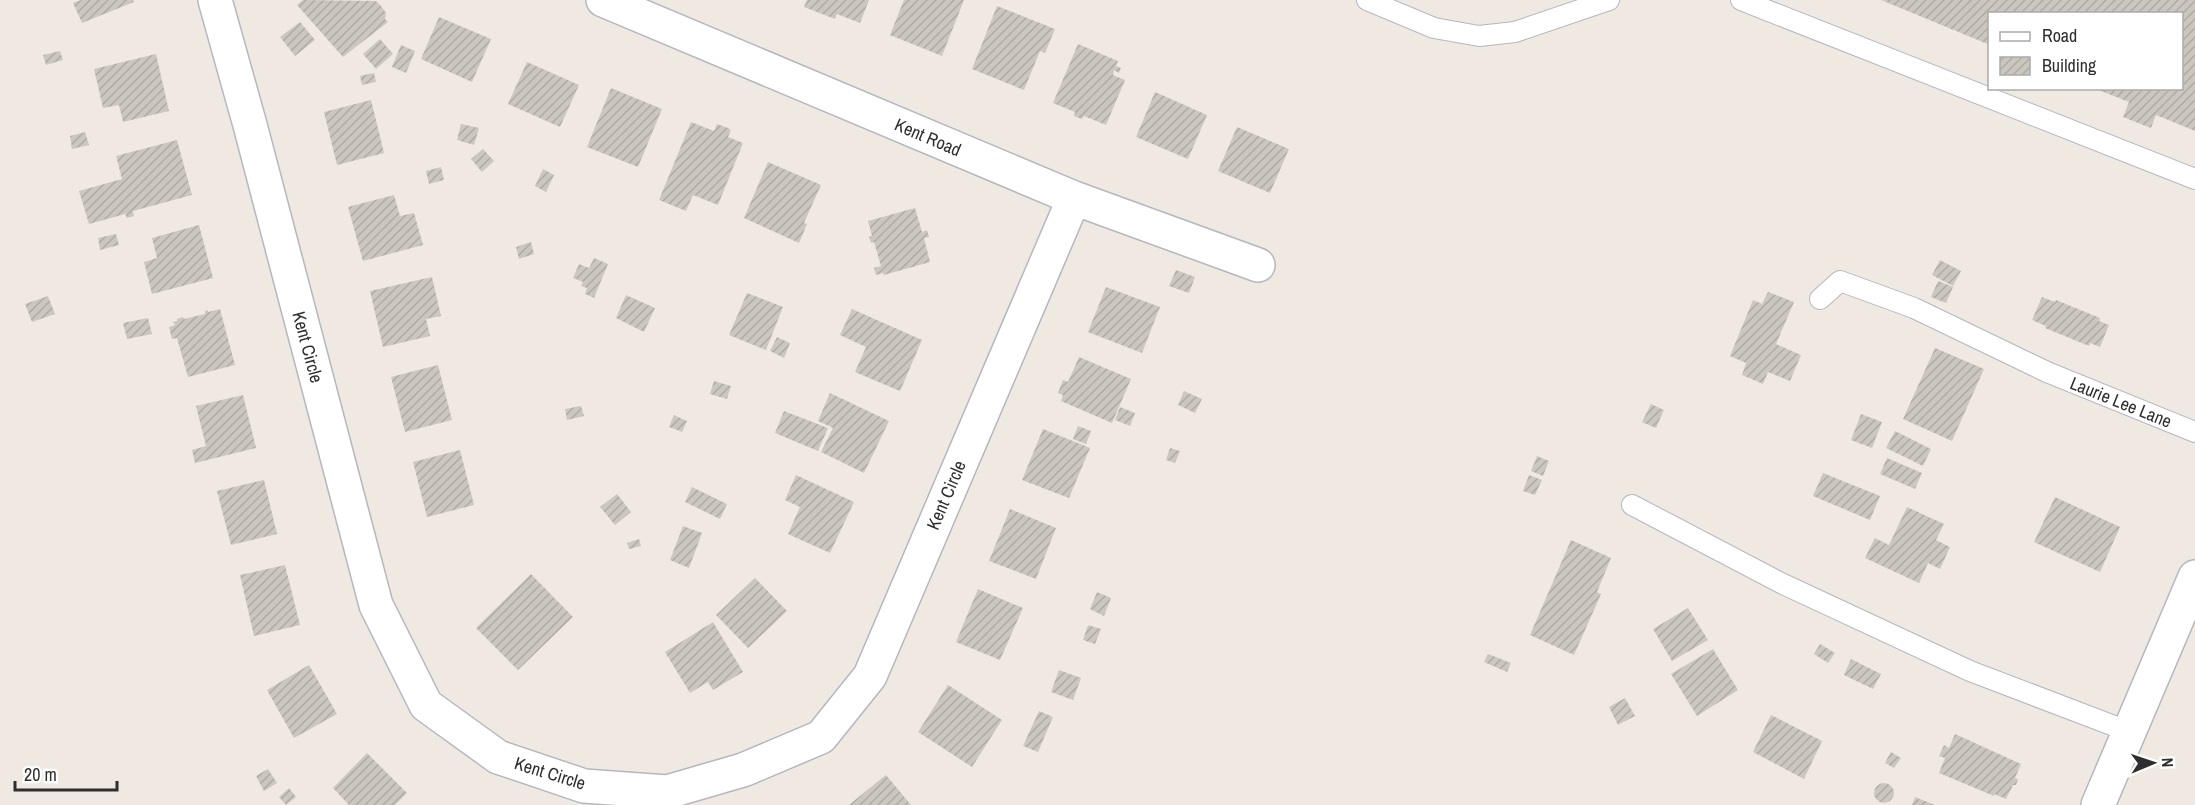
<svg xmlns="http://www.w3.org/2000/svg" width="2195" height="805" font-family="'Archivo Narrow',sans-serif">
<defs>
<pattern id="building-hatch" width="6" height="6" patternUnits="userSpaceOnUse" patternTransform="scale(1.5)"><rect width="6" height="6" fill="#cbc7bf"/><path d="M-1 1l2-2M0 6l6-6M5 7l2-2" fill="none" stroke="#afaba4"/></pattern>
</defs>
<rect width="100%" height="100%" fill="#efe9e1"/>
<path fill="url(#building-hatch)" d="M81,0H133L134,2L82,23L73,3Z
M303,0L376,1L381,6L386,13L385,19L388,22L343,57L297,5Z
M807,0H869L860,23L837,14L835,19L804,7Z
M904,0H964L942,56L890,35Z
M1881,0H2195V131L2156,115L2151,128L2123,117L2129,102L2096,89L2182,88V14H1990V45Z
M997,6L1055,29L1045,53L1040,51L1024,90L972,69Z
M439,17L491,39L472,82L421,59Z
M300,22L315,40L295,56L280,37Z
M380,39L393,54L376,69L363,54Z
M1078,44L1118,61L1116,66L1121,68L1119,73L1114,70L1113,75L1125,80L1106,125L1084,116L1082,119L1074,116L1075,112L1053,103Z
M401,45L415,51L406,73L392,67Z
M60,51L63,60L46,65L43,55Z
M156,54L169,111L123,122L119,105L103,108L94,69Z
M527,62L579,85L560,127L508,104Z
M374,73L376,82L362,85L360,76Z
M611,88L662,109L638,167L587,147Z
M1155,92L1207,115L1188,159L1136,137Z
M371,100L384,153L337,165L324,112Z
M691,122L714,131L717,124L728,128L731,130L728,137L743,143L718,205L693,195L686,211L659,200Z
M461,124L479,128L474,145L457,140Z
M1237,127L1289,149L1270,193L1218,171Z
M85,132L89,145L72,149L70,136Z
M177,140L192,195L133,211L134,216L127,218L125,214L89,224L79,191L122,179L116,156Z
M483,149L494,161L482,172L471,159Z
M768,162L821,185L804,223L807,224L799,243L744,218Z
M441,167L444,180L429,184L426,171Z
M543,169L554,175L546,192L535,186Z
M394,195L400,216L414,213L423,245L363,261L348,207Z
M915,208L922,232L927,230L929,237L924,238L930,262L884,275L883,273L876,275L874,268L881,266L874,242L871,243L869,237L872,236L868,221Z
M199,225L213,278L152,294L144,262L157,258L152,238Z
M116,234L119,245L100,250L98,238Z
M531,242L534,254L519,259L516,247Z
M594,258L608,264L594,298L585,294L587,288L581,286L583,282L573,278L579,264L589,268Z
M1940,260L1961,271L1953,286L1932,275Z
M1176,270L1195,277L1189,293L1169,286Z
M432,277L441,316L426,319L430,336L383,347L370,291Z
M1938,281L1953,287L1946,303L1931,297Z
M1106,287L1160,307L1142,353L1088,332Z
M1768,292L1794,302L1776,344L1801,355L1790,381L1768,372L1763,384L1742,375L1746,363L1730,356L1753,300L1762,304Z
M747,293L783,307L766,350L729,335Z
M626,295L655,308L644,332L616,318Z
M48,296L55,314L32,322L25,304Z
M2042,297L2055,302L2056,300L2100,318L2099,321L2109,325L2100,347L2090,343L2089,346L2045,328L2046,326L2032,320Z
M220,309L235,365L188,377L177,338L172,339L169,327L175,325L173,322L177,321V319L183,317L184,319L205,314V311L208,310V312Z
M852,309L922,340L900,391L855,372L866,347L840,335Z
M148,318L152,334L127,339L123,323Z
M777,337L790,343L784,358L770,351Z
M1935,348L1984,369L1952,441L1903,419Z
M1079,357L1131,379L1112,423L1061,401L1063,395L1058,393L1063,380L1068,382Z
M438,365L452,420L405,432L391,377Z
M714,381L731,386L727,399L710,394Z
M1184,391L1202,399L1195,413L1178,405Z
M830,393L889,421L864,473L821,452L833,428L818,421Z
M243,395L256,448L195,463L192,450L206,446L196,406Z
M1651,404L1664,410L1656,428L1642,422Z
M581,406L584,416L567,420L565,409Z
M1120,407L1135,413L1130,426L1115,420Z
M784,411L828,428L818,451L775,433Z
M1861,414L1882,422L1872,448L1851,440Z
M674,415L687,421L682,432L669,427Z
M1078,426L1091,431L1086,444L1073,439Z
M1043,429L1090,448L1069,498L1022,480Z
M1895,431L1931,449L1923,466L1886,448Z
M1170,448L1180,451L1175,463L1166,460Z
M460,450L474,505L427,517L413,462Z
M1537,456L1549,461L1543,476L1531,471Z
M1887,458L1922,473L1915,489L1880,474Z
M1823,473L1880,496L1870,520L1813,496Z
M796,475L854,502L830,553L788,534L800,507L785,500Z
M1529,475L1542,480L1535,495L1523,491Z
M264,480L277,534L231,545L217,491Z
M692,487L727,504L720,519L685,502Z
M617,494L631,512L615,525L600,507Z
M2055,497L2120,527L2100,572L2034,542Z
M1907,507L1944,524L1936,540L1950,547L1940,569L1928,563L1919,583L1865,558L1875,538L1889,545Z
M1010,509L1056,528L1036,579L989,561Z
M683,526L702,533L689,568L670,560Z
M639,539L641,546L629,549L627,543Z
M1571,540L1611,558L1597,592L1601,594L1574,655L1530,635Z
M285,565L300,625L254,636L240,575Z
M531,574L573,617L518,670L476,628Z
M755,578L787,611L748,648L716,615Z
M978,589L1023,608L1000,660L956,642Z
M1097,592L1111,598L1104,616L1090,609Z
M1688,608L1708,640L1672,661L1653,629Z
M713,622L743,672L713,690L708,682L690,693L665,652Z
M1088,625L1101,629L1095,644L1083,640Z
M1820,644L1835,653L1828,663L1814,654Z
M1713,649L1738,690L1697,716L1671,674Z
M1488,654L1511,663L1507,672L1484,662Z
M1851,659L1881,674L1873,689L1844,675Z
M309,665L337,714L294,738L267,690Z
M1059,670L1081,678L1073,700L1051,692Z
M948,685L1002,720L972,767L918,732Z
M1625,698L1635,716L1618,725L1609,707Z
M1039,711L1053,717L1038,752L1023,746Z
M1771,715L1822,741L1804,779L1753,752Z
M1955,734L2021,764L2015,778L2018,779L2016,785H2013L2006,799L1994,794V796L1939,773L1945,758L1939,756L1944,745L1949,748Z
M1891,752L1901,758L1894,768L1885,763Z
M367,753L407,793L395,805H349L333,788Z
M268,769L277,783L264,791L256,776Z
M886,775L911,805H849L866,791Z
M1874 793a10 10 0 1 1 20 0a10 10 0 1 1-20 0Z
M289,788L296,797L286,805L279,797Z
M1915,797L1935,805H1912Z"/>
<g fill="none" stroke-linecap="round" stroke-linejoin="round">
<g stroke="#b4b7c1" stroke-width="22">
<path id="service" d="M1367,0L1434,28L1479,36L1515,32L1609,0
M1741,0L2195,179
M1820,299L1840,281L1914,308L2047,372L2195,432
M1632,505L1781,583L1970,671L2130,732"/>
</g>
<g stroke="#b4b7c1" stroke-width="36">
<path id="minor" d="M215,0L250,125L376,605L426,705L498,757L584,786L667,792L743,770L821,737L870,676L1074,198
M603,0L1074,198L1258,265
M2098,805L2195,577"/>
</g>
<use href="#service" stroke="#fff" stroke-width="20"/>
<use href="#minor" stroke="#fff" stroke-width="33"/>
</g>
<g text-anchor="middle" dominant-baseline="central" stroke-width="6" stroke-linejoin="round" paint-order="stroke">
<g font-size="18" fill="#2e2e2e" stroke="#fff">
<text transform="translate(928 137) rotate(23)">Kent Road</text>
<text transform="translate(308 347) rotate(75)">Kent Circle</text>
<text transform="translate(2121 402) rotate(22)">Laurie Lee Lane</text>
<text transform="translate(946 495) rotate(-67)">Kent Circle</text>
<text transform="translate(550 773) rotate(17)">Kent Circle</text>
</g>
</g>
<rect x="1988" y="12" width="195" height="78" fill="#ffffff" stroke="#ababab" stroke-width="1.5"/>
<rect x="2000" y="32" width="30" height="9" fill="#ffffff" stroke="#ababab" stroke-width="1.5"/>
<text x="2042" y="42" font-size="18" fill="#2e2e2e">Road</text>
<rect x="2000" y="57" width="30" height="18" fill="url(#building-hatch)" stroke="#ababab" stroke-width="1.5"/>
<text x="2042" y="72" font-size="18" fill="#2e2e2e">Building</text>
<g transform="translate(2153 763) rotate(88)" stroke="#ffffff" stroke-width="4.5" paint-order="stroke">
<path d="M0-4.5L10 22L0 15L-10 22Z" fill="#2e2e2e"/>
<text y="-9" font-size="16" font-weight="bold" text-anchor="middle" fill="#2e2e2e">N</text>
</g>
<path d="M15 781v9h102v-9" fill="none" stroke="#2e2e2e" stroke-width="3"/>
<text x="24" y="781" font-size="18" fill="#2e2e2e" stroke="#ffffff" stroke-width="4.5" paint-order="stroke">20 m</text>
</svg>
